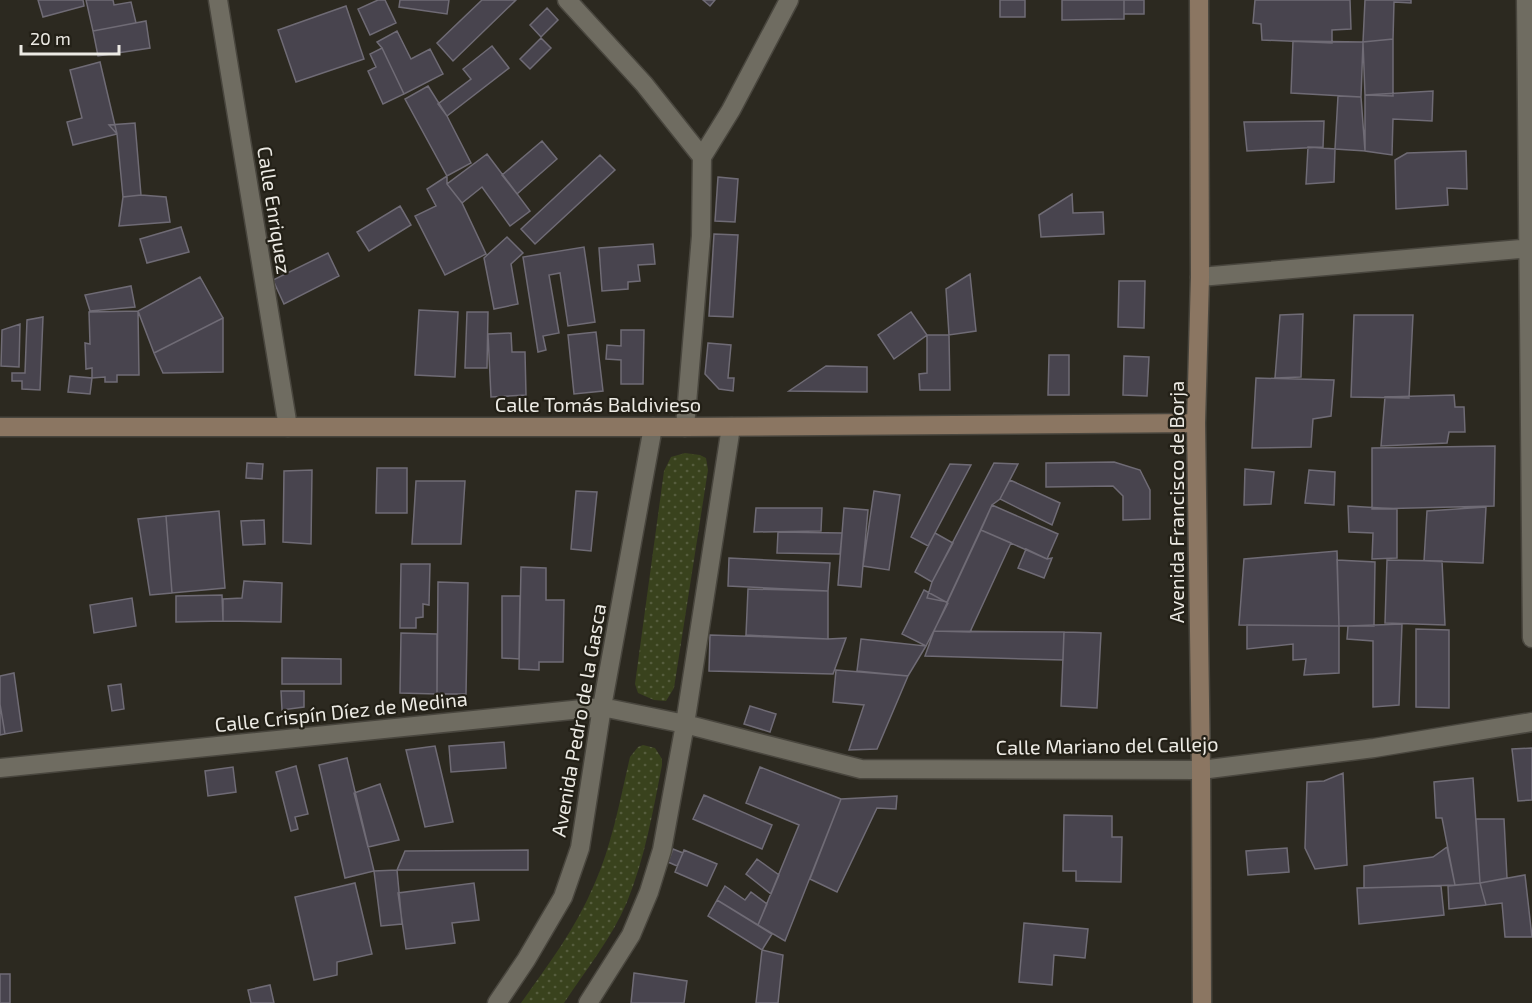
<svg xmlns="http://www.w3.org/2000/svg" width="1532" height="1003" font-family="'Exo 2',sans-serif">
<defs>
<pattern id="grass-dots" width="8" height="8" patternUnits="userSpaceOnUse" patternTransform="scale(1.5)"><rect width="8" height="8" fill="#39421d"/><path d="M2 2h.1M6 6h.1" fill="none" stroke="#565d3e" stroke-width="1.8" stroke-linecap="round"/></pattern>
</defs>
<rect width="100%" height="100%" fill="#2c2920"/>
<path fill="url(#grass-dots)" d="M685,453L700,455L706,458L708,470L674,688L666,701L654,700L638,693L635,684L664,471L671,457Z
M643,745L655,748L662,759V765C653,811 645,858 627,902C612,938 585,971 564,1003H521C548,965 576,928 594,885C612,845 620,800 630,757L638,747Z"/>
<path fill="#48444e" stroke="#6f6b75" stroke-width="1.5" d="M38,0H83L84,6L43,17Z
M86,0H113L114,5L131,2L136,23L93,31Z
M378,0H385L396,23L370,35L358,9Z
M400,0H449L447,14L399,7Z
M482,0H516L453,61L437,43Z
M703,0H715L710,6Z
M1000,0H1025V17H1000Z
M1062,0H1124V19L1062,20Z
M1124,0H1144V14H1124Z
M1255,0H1350L1351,29L1332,30V43L1262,40L1261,24L1253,23Z
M1365,0H1411V3L1394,2L1393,39L1363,42Z
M346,6L364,59L296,82L278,30Z
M547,8L558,20L541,37L530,25Z
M146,21L150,48L98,56L93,31Z
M397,31L411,59L430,49L443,74L404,94L382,48L377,42Z
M541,38L551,48L530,69L520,59Z
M1393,39V96L1365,95L1363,42Z
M1293,41L1363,42L1361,97L1291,93Z
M492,46L509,68L447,116L438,104L471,79L463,69Z
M382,48L404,94L383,104L368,71L376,67L370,54Z
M100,62L117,134L73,145L67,122L82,118L70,70Z
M428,86L447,116L471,163L447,176L405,99Z
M1433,91L1432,121L1393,119L1392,155L1365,151V95Z
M1338,96L1361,97L1365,151L1335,149Z
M1324,121L1323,147L1247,151L1244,122Z
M135,123L141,195L123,197L117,134L109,125Z
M542,141L557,159L517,194L502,175Z
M1308,147L1335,149L1334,182L1306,184Z
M1466,151L1467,189L1447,188L1448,205L1396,209L1395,160L1407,153Z
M487,154L530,211L510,226L482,187L462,203L447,184Z
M600,155L615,170L535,244L521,229Z
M447,176V184L462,203L486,254L445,275L415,216L436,206L427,189Z
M718,177L738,179L735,222L715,221Z
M1072,194L1073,213L1103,212L1104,234L1041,237L1039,215Z
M141,195L166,197L170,222L119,226L123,197Z
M400,206L411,225L369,251L357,232Z
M181,227L189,252L147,263L140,239Z
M714,234L738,235L733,317L709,316Z
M507,237L523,253L511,264L518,304L494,309L484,258Z
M653,244L655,264L638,265L640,281L628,282V289L602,291L599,248Z
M584,247L595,322L568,326L560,273L549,275L559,333L543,336L546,350L538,352L523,257Z
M328,253L339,276L284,304L273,280Z
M970,274L976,331L949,335L946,289Z
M200,277L223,318L154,353L138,311Z
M1119,281H1145L1144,328L1118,327Z
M131,286L135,307L90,311L85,295Z
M419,310L458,312L455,377L415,375Z
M138,311L139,375H117V382H105V377L92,378V368L86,369L85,343L90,344L89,312Z
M467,312H488L487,368H465Z
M911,312L927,335L894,359L878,335Z
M1303,314L1301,377L1275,378L1280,315Z
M1354,315H1413L1409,398L1351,397Z
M43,317L40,390L22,389V381H12V373H25L27,320Z
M223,318V372L163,373L154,353Z
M20,324L19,367L1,366L2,330Z
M621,330H644L643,384H621V360L606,359L607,345L621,346Z
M596,332L603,391L574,394L568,335Z
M511,333L512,352H525L526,395L491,397L488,334Z
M927,335H949L950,390H920L919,374L927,373Z
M708,343L731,345L728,378H734L733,391L719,389L705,374Z
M1049,355H1069V395H1048Z
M1124,356L1149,357L1147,396L1123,395Z
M826,366L867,367V392L789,391Z
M70,376L92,378L90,394L68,392Z
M1256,378L1334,380L1331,416L1313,419L1311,447L1252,448Z
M1454,395L1455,407H1464L1465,432H1449L1447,443L1381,446L1385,397Z
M1495,446L1494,506L1372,509V448Z
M1114,462L1140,470L1150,490V519L1123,520V496L1113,486L1046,487V463Z
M247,463L263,464L262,479L246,478Z
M994,463L1018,464L1000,499L992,505L947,602L927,598L932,582Z
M950,464L971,465L928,546L911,537Z
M377,468H407V513H376Z
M1245,469L1274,472L1271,504L1244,505Z
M312,470L311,544L283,542L284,471Z
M1309,470L1335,472L1334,505L1305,503Z
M1010,480L1060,503L1052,525L1000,499Z
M416,481H465L461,544H412Z
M576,491L597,492L591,551L571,549Z
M874,491L900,495L889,570L863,566Z
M992,505L1058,534L1047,559L981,530Z
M1348,506L1397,509V558L1372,559L1373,533L1349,532Z
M1486,507L1483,563L1424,561L1427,511Z
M756,508H822L821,531L754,532Z
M844,508L868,510L861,587L838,585Z
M219,511L225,588L172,593L166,516Z
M166,516L172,593L150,595L138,519Z
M264,520L265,544L243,545L241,521Z
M981,530L1011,543L970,632L934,631Z
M778,532L842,533L840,554L777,553Z
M935,533L953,543L932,582L915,572Z
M1026,549L1047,559L1052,558L1044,578L1018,568Z
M1337,551L1339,626L1239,625L1244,559Z
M729,558L830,563L828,591L728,586Z
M1337,560L1375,562L1374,626H1339Z
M1387,560L1442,561L1445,625L1385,623Z
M401,564H430L429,605L423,604V617L416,618V628H400Z
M521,567L546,568V600H564L563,662H539V670L519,669Z
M244,581L282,583L281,622L223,621V599L242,598Z
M438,582L468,583L466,694H437Z
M748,589L828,591V639L746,635Z
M924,590L948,603L926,646L902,634Z
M222,595L223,621L176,622V596Z
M502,596H520L519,659L502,658Z
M132,598L136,626L94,633L90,605Z
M1402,624L1399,705L1373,707V641L1347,639L1348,626Z
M1247,625L1339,626V673L1304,675L1306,659L1293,660V644L1247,649Z
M1416,629L1449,630V708L1416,707Z
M934,631L1064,632L1063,660L925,656Z
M1064,632L1101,633L1097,708L1061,706Z
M401,633L437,634V694L400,693Z
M710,635L828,639L846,638L833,674L709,671Z
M861,639L926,646L908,676L857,671Z
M282,658L341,659V684H282Z
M836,670L908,676L877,749L849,750L864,705L833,702Z
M14,673L22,731L5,734L0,704V676Z
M121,684L124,709L112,711L108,686Z
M281,691H304V707L282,710Z
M0,704L5,734L0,735Z
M750,706L776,714L770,732L744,724Z
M504,742L506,768L451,772L449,746Z
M435,746L453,822L425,827L406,750Z
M1532,748V800L1518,801L1512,749Z
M347,758L374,871L345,878L319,765Z
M296,766L308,814L295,817L298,829L291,831L276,772Z
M233,767L236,792L208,796L205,771Z
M760,767L841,799L785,941L758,925L799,825L746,803Z
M1343,773L1347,865L1315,869L1305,848L1307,782L1324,781Z
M1473,778L1480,883L1455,885L1442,818H1436L1434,782Z
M380,784L399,840L368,847L354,793Z
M704,795L772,825L762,849L693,819Z
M897,796L896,809L877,808L837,892L810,879L841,799Z
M1064,815L1112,816V837H1122L1121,882L1076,881V871H1063Z
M1476,819H1504L1507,878L1480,883Z
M1447,847L1455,885L1364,888V866L1433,857Z
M1287,848L1289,872L1248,875L1246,851Z
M673,849L683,853L677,866L668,862Z
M528,850V870H397L405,851Z
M684,850L717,864L707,886L675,872Z
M757,859L779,875L771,894L746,874Z
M397,870L402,924L381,926L374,871Z
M1525,875L1532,937H1505L1502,903L1486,905L1480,883Z
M355,883L372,954L337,962V975L314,980L295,897Z
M474,883L479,920L452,923L455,943L406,949L398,893Z
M1480,883L1486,905L1449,909L1448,886Z
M725,886L745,900L751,892L767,904L758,925L717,900Z
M1441,886L1444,915L1359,924L1357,888Z
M717,900L772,934L762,950L708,916Z
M1024,923L1088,929L1085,958L1054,955L1052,985L1019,982Z
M762,950L783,955L778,1003H756Z
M634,973L687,981L684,1003H631Z
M0,974H10V1003H0Z
M270,985L274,1003H251L248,990Z"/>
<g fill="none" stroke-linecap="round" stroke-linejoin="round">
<g stroke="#49463e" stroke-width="21">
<path id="street" d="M218,0L288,427
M567,0L644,84L702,157L701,236L685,427
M1526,0L1532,638
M702,157L731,110L789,0
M1200,277L1532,248
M0,768L602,707L685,724L861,769L1201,770L1374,748L1532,722
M497,1003L526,960L563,897L580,848L602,707L653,427
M588,1003L631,935L649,892L662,850L685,724L731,427"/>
</g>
<g stroke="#49463e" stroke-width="21">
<path id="secondary" d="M1199,0L1200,277L1196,423L1201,770L1202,1003
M0,427H685L1196,423"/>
</g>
<use href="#street" stroke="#6f6c61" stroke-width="18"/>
<use href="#secondary" stroke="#8b7662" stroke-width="18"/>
</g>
<g text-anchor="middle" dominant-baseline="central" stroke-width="4.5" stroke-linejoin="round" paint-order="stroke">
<g font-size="20" fill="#eceae4" stroke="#232017">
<text transform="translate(275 210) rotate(81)">Calle Enriquez</text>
<text x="598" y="404">Calle Tomás Baldivieso</text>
<text transform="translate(1176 502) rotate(-90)">Avenida Francisco de Borja</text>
<text transform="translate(341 711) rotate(-6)">Calle Crispín Díez de Medina</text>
<text transform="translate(578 720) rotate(-80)">Avenida Pedro de la Gasca</text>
<text transform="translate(1107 745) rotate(-1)">Calle Mariano del Callejo</text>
</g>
</g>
<path d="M21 45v9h98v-9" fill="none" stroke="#eceae4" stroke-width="3"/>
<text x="30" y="45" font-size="18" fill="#eceae4" stroke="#232017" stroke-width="4.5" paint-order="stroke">20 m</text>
</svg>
